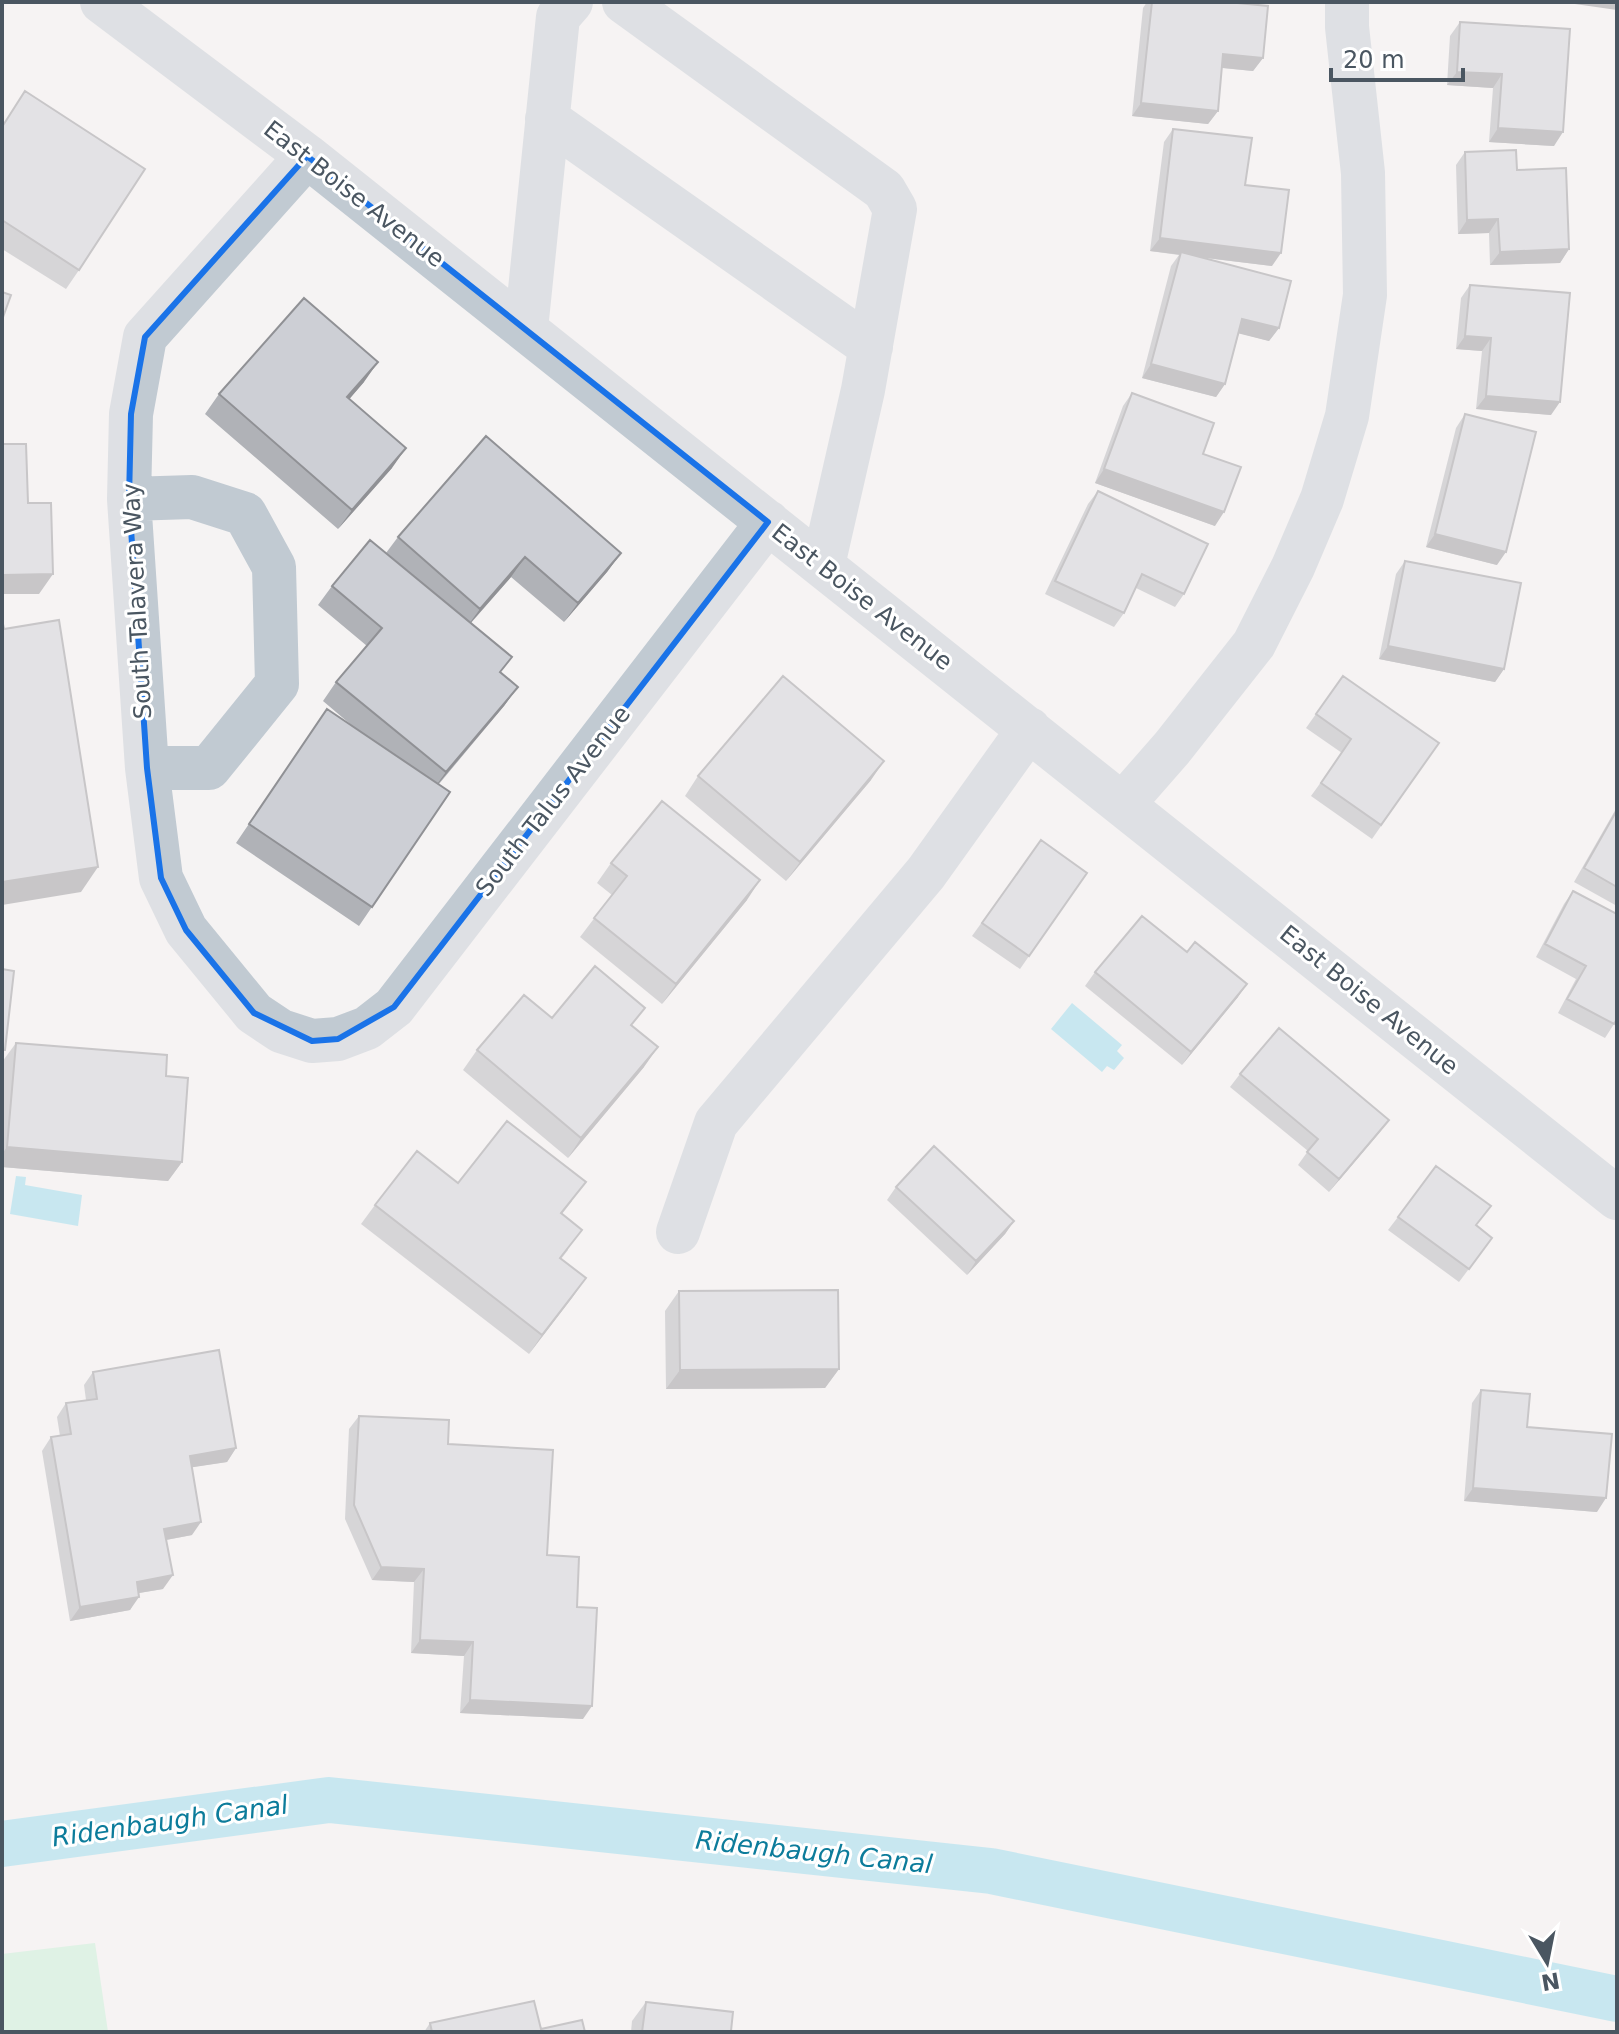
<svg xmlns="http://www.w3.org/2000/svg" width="1619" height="2034" font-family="'DejaVu Sans',sans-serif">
<rect width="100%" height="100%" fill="#f5f3f3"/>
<path fill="#c3f1d5" d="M95,1943L108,2032H2V1954Z"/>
<path fill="#90daee" d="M1072,1003L1122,1045L1117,1051L1124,1058L1114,1070L1107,1066L1102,1072L1051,1029Z
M16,1176L26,1177L25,1185L82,1195L78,1226L10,1214Z"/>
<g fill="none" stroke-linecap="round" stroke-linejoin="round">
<path stroke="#90daee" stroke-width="46" d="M2,1844L329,1800L991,1871L1617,1999"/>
<path stroke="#c1cad2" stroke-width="44" d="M102,2L307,156L1617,1198
M624,2L884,190L895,209L863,390L823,565
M547,119L871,347
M307,156L145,337L131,414L129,499L147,768L161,878L186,930L254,1013L281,1031L312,1041L338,1039L367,1028L394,1007L768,522
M526,329L558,17L571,2
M129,499L192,497L245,514L274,567L277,684L209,768H147
M1123,804L1172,748L1254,644L1293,567L1322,499L1347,416L1365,295L1363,173L1347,27V2
M678,1232L716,1123L926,873L1029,729"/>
</g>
<path fill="#b0b2b7" d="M1147,2H1227L1263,58L1253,71L1222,68L1218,111L1208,124L1132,116L1143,8Z
M1460,22L1570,29L1554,146L1489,142L1493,88L1447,85L1450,36Z
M25,91L79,270L66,289L2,249V126Z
M1173,129L1245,185L1272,266L1197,257L1279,328L1269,341L1239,333L1225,384L1216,397L1142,378L1171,266L1179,255L1150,251L1164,142Z
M1465,152L1517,170L1569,249L1560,263L1490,265L1489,233L1458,234L1456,165Z
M1470,285L1551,415L1476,409L1482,351L1456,349L1461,298Z
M364,382L349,399L392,468L338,529L205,414L219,394Z
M1132,393L1203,454L1215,526L1095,483L1123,406Z
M1465,414L1497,565L1426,547L1456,428Z
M1098,491L1184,594L1175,607L1136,588L1124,613L1114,627L1045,594L1088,504Z
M398,537L621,553L607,572L564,622L511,577L471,623L501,673L518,687L504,706L439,784L450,792L359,926L236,843L327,709L356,729L323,701L336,682L367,646L318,605L332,586L386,553Z
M1405,561L1504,669L1495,682L1379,659L1396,574Z
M1343,676L1439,743L1372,839L1311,796L1342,753L1306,728Z
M698,776L871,780L786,881L685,796Z
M1617,807V906L1574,882Z
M1041,840L1087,873L1020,969L972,936Z
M611,863L747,900L662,1004L580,937L612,895L597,883Z
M1573,891L1614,1024L1605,1038L1558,1013L1576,979L1536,957L1564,904Z
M1095,972L1238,997L1182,1065L1085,986Z
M552,1018L633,1026L644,1067L568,1158L463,1070L477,1050Z
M16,1043L166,1076L182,1162L168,1181L2,1167V1062Z
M1240,1074L1379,1133L1329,1192L1298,1165L1308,1151L1230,1087Z
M896,1187L1014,1221L1005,1234L967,1275L887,1200Z
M572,1201L562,1214L568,1250L561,1259L586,1278L529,1354L361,1224L375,1205Z
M1398,1217L1476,1226L1492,1238L1459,1282L1388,1230Z
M679,1291L839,1369L825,1388L666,1389L665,1311Z
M93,1372L236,1448L227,1462L192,1467V1535L166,1540L163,1589L139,1593L130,1610L70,1621L42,1451L51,1437L60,1436L57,1417L66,1403L86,1400L84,1385Z
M1481,1390L1597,1512L1464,1501L1472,1403Z
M359,1416L448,1444L547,1555L577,1607L583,1719L460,1713L464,1656L411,1653L414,1582L372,1580L345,1519L349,1429Z
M646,2002L731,2031L737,2032H631L632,2021Z
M430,2023L541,2029L585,2032H424Z"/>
<path fill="#909195" d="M1561,2H1617V10Z
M1223,54L1263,58L1253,71L1214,67Z
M1457,72L1502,74L1493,88L1447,85Z
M1141,103L1218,111L1208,124L1132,116Z
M1498,128L1563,132L1554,146L1489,142Z
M1498,219L1489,233L1458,234L1467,220Z
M1160,238L1281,253L1272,266L1150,251Z
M1569,249L1560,263L1490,265L1500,252Z
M1242,319L1279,328L1269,341L1233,332Z
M1465,336L1491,338L1482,351L1456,349Z
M378,362L364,382L334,417L347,397Z
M1151,364L1225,384L1216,397L1142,378Z
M1486,396L1560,402L1551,415L1476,409Z
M406,448L392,468L338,529L352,510Z
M1104,469L1224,512L1215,526L1095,483Z
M1435,534L1506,552L1497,565L1426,547Z
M621,553L607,572L564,622L578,603Z
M525,557L511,577L466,628L480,609Z
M53,574L39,594H2V575Z
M1388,646L1504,669L1495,682L1379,659Z
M518,687L504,706L432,791L446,772Z
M884,761L871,780L786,881L800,862Z
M98,867L81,892L2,905V882Z
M760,880L747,900L662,1004L676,984Z
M1247,984L1238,997L1182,1065L1191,1052Z
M658,1047L644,1067L568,1158L581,1138Z
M1389,1120L1379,1133L1329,1192L1339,1179Z
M7,1147L182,1162L168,1181L2,1167V1154Z
M1014,1221L1005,1234L967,1275L976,1261Z
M586,1278L572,1298L529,1354L542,1335Z
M839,1369L825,1388L666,1389L680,1370Z
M236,1448L227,1462L181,1469L190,1456Z
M1473,1488L1606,1498L1597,1512L1464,1501Z
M201,1522L192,1535L155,1542L164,1529Z
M381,1567L424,1569L414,1582L372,1580Z
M173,1575L163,1589L127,1595L137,1582Z
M139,1597L130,1610L70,1621L80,1607Z
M420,1640L473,1642L464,1656L411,1653Z
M470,1700L592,1706L583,1719L460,1713Z"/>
<path fill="#cdcfd5" stroke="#909195" stroke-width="2" d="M1152,2H1227L1268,6L1263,58L1223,54L1218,111L1141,103Z
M1460,22L1570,29L1563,132L1498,128L1502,74L1457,72Z
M25,91L145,169L79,270L2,220V127Z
M1173,129L1252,138L1245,185L1289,190L1281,253L1160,238Z
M1516,150L1517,170L1566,168L1569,249L1500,252L1498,219L1467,220L1465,152Z
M1181,252L1291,281L1279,328L1242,319L1225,384L1151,364Z
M1470,285L1570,293L1560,402L1486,396L1491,338L1465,336Z
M2,292L11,295L2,320Z
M304,298L378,362L347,397L406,448L352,510L219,394Z
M1132,393L1214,423L1203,454L1241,467L1224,512L1104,469Z
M1465,414L1536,432L1506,552L1435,534Z
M486,436L621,553L578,603L525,557L480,609L398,537Z
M2,444H26L28,503H51L53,574L2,575Z
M1098,491L1208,544L1184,594L1142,574L1124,613L1055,581Z
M370,540L512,657L500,672L518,687L446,772L336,682L382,628L332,586Z
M1405,561L1521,583L1504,669L1388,646Z
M2,619L4,629L59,620L98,867L2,882Z
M783,676L884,761L800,862L698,776Z
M1343,676L1439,743L1381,825L1321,783L1351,739L1316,714Z
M327,709L450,792L372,907L249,824Z
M662,801L760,880L676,984L594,918L627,876L611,863Z
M1617,810V887L1584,868Z
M1041,840L1087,873L1029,956L982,923Z
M1573,891L1617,914V1019L1614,1024L1567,999L1586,966L1545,944Z
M1142,916L1187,952L1195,942L1247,984L1191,1052L1095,972Z
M595,966L645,1008L631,1025L658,1047L581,1138L477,1050L524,995L552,1018Z
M2,969L14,971L5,1050H2Z
M1279,1028L1389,1120L1339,1179L1307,1152L1318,1139L1240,1074Z
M16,1043L167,1055L166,1076L188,1078L182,1162L7,1147Z
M507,1121L586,1182L561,1213L582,1230L560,1258L586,1278L542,1335L375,1205L417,1151L458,1183Z
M934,1146L1014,1221L976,1261L896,1187Z
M1436,1166L1491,1206L1476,1225L1492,1238L1469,1269L1398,1217Z
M838,1290L839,1369L680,1370L679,1291Z
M219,1350L236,1448L190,1456L201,1522L164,1529L173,1575L137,1582L139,1597L80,1607L51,1437L71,1434L66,1403L97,1399L93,1372Z
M1481,1390L1530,1394L1527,1427L1612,1434L1606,1498L1473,1488Z
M359,1416L449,1420L448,1444L553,1450L547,1555L579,1557L577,1607L597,1608L592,1706L470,1700L473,1642L420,1640L424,1569L381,1567L354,1505Z
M534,2001L541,2029L582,2020L585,2032H432L430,2023Z
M646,2002L733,2012L731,2031L737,2032H642Z"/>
<path d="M0 0H1619V2034H0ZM307,156L768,522L394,1007L338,1039L312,1041L254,1013L186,930L161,878L147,768L129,499L131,414L145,337Z" fill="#f5f3f3" fill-opacity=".55" fill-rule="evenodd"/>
<path fill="none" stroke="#1a73e8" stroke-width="6" stroke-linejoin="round" d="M307,156L768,522L394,1007L338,1039L312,1041L254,1013L186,930L161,878L147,768L129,499L131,414L145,337Z"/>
<g text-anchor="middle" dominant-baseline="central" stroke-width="6" stroke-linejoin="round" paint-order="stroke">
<g font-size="24" fill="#4a5661" stroke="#fff">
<text transform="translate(354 194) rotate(38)">East Boise Avenue</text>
<text transform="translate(862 597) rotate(38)">East Boise Avenue</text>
<text transform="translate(137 601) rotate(-93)">South Talavera Way</text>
<text transform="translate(553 801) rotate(-52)">South Talus Avenue</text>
<text transform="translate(1369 1000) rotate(39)">East Boise Avenue</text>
</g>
<g font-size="26" font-style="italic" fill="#0c7c9b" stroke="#fff">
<text transform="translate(170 1821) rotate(-8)">Ridenbaugh Canal</text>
<text transform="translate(814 1852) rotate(6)">Ridenbaugh Canal</text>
</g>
</g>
<rect width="1619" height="2034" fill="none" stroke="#4a5661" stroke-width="8"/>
<g transform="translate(1547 1962) rotate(170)" stroke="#ffffff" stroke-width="6" paint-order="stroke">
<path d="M0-6L14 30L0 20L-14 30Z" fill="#4a5661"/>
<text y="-12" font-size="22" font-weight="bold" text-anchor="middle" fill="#4a5661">N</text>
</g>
<path d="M1331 68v12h132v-12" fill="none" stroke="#4a5661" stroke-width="4"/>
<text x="1343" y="68" font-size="24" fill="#4a5661" stroke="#ffffff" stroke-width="6" paint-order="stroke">20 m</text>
</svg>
